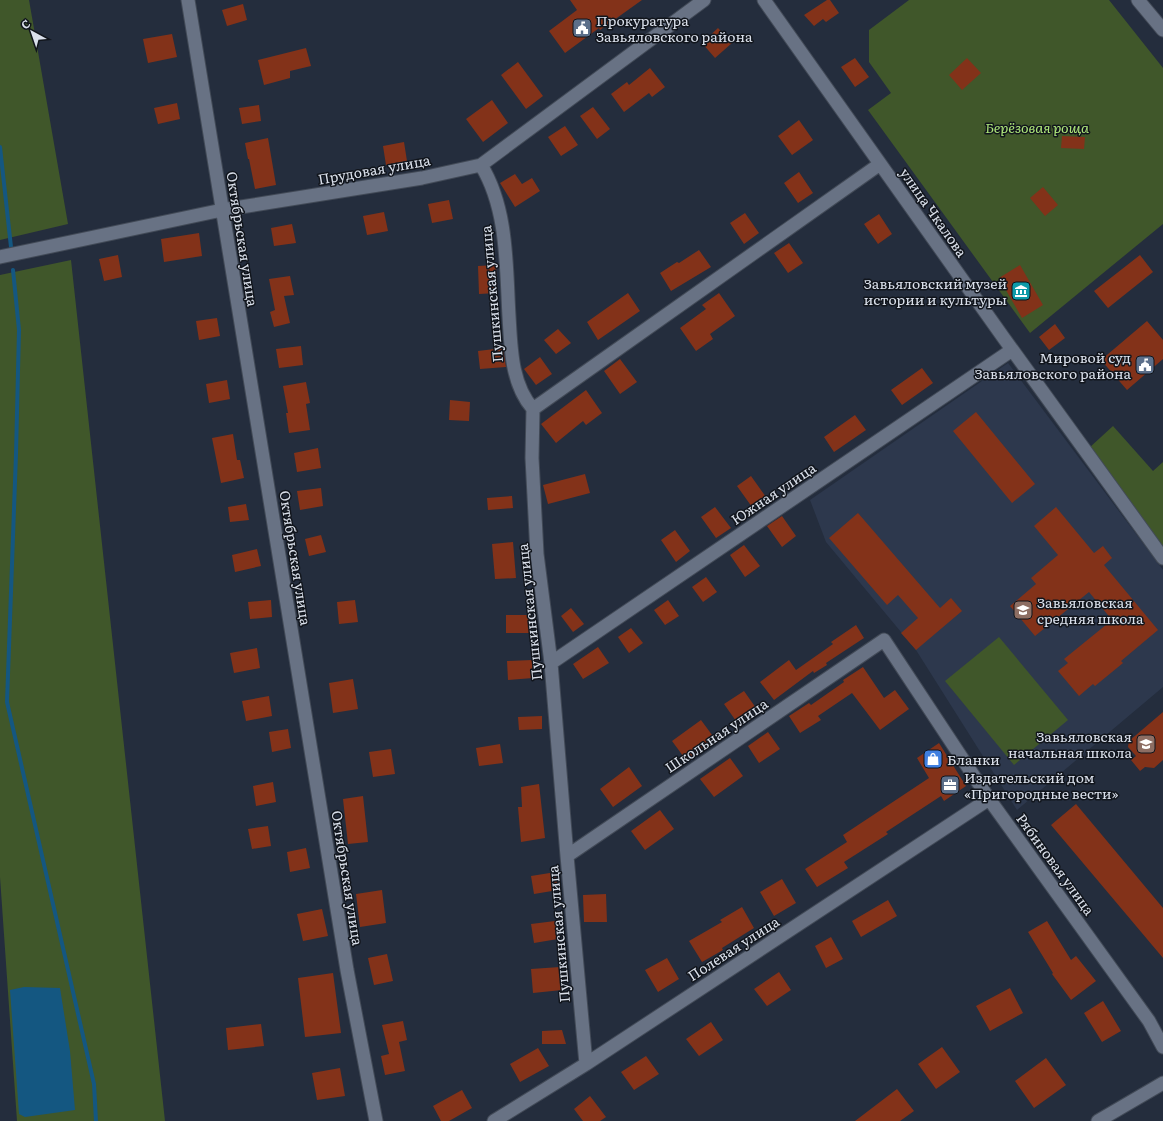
<svg xmlns="http://www.w3.org/2000/svg" width="1163" height="1121" font-family="Literata,serif">
<rect width="100%" height="100%" fill="#242d3d"/>
<path fill="#2d384d" d="M1008,363L1163,570V687L1017,810L916,650L826,542L810,500Z"/>
<path fill="#40572a" d="M0,0H29L68,224L0,240Z
M909,0H1109L1163,68V224L1030,333L868,110L891,93L869,62V30Z
M71,260L165,1121H17L0,877V275Z
M1113,426L1153,471L1163,462V549L1089,448Z
M999,637L1068,720L1014,765L945,681Z"/>
<path fill="#145781" d="M24,987L60,988L70,1051L75,1110L25,1117L19,1114L10,990Z"/>
<g fill="none" stroke-linecap="round" stroke-linejoin="round">
<path stroke="#145781" stroke-width="4" d="M0,147L11,247
M13,270L19,330L16,454L7,702L94,1084L96,1121"/>
</g>
<path fill="#833219" d="M570,0H642L600,30L599,28L565,53L549,31L577,10Z
M827,0H830L839,13L826,22L823,19L814,26L804,15Z
M243,4L247,20L227,26L222,10Z
M718,28L732,43L715,58L702,43Z
M172,34L177,57L148,63L143,39Z
M306,48L311,66L290,71V78L264,85L258,60Z
M855,58L869,77L855,87L841,67Z
M967,58L981,73L962,90L949,75Z
M518,62L543,96L526,109L501,75Z
M650,68L665,87L652,97L649,93L624,112L611,94L627,82L629,85Z
M492,100L508,123L483,142L466,119Z
M177,103L180,119L158,124L154,108Z
M259,105L261,121L242,124L239,108Z
M593,107L610,129L597,139L580,116Z
M799,120L813,140L792,155L778,136Z
M565,126L578,145L561,156L548,137Z
M1062,136L1085,137L1084,149L1061,148Z
M268,138L276,185L255,189L249,159H248L245,143Z
M404,142L407,161L386,165L383,146Z
M799,172L813,193L798,203L784,183Z
M515,174L522,184L532,178L540,191L515,207L500,183Z
M1043,187L1058,205L1045,216L1030,198Z
M449,200L453,219L432,223L428,204Z
M384,212L388,231L367,235L363,216Z
M745,213L759,233L744,244L730,223Z
M879,214L892,234L878,244L864,224Z
M292,224L296,243L274,246L271,228Z
M199,233L202,256L164,262L161,239Z
M789,243L803,263L788,273L774,253Z
M699,250L711,267L671,291L660,273L677,262L679,263Z
M118,255L122,277L104,281L99,259Z
M1140,255L1153,272L1108,308L1094,291Z
M496,265L497,293L479,294L478,266Z
M1020,265L1043,305L1022,318L999,278Z
M290,276L294,295L284,296L290,323L274,327L270,312L275,310L269,279Z
M628,293L640,311L598,340L587,322Z
M719,293L735,316L710,334L713,339L696,351L680,328L706,309L702,305Z
M217,318L220,336L199,340L196,321Z
M1147,321L1163,340V359L1127,390L1101,360Z
M1055,324L1065,338L1049,350L1039,337Z
M558,329L571,343L556,354L544,340Z
M301,346L303,365L279,368L276,349Z
M503,348L506,367L480,369L478,351Z
M540,357L552,374L536,385L524,369Z
M620,359L637,382L620,394L604,371Z
M922,368L933,383L902,405L891,390Z
M227,380L230,399L209,403L206,384Z
M306,382L310,403L306,404L310,430L289,433L286,413H288L283,386Z
M586,390L602,413L586,425L583,421L556,443L541,424Z
M450,400L470,402L469,421L449,420Z
M976,412L1035,484L1012,503L953,431Z
M855,415L866,430L834,452L824,437Z
M233,434L237,460H240L244,478L221,483L212,438Z
M318,448L321,468L297,472L294,453Z
M585,474L590,493L548,504L543,485Z
M751,476L766,497L752,507L737,486Z
M321,488L323,506L300,510L297,491Z
M512,496L513,508L488,510L487,498Z
M246,504L249,520L230,522L228,507Z
M715,507L731,528L716,538L701,517Z
M1056,507L1094,553L1103,546L1112,558L1104,565L1158,630L1121,661L1123,663L1095,686L1093,684L1079,696L1058,671L1068,663L1064,659L1112,620L1089,592L1035,636L1010,606L1036,584L1031,578L1058,555L1034,526Z
M858,513L940,608L951,598L962,611L916,650L901,633L918,618L898,595L887,605L829,538Z
M782,516L796,536L782,547L767,526Z
M675,530L690,551L676,562L661,540Z
M321,535L326,552L309,556L305,539Z
M513,542L516,578L495,579L492,544Z
M744,545L760,566L745,577L730,555Z
M257,549L261,566L235,572L232,555Z
M706,577L717,592L703,602L692,587Z
M271,600L272,617L250,619L248,602Z
M355,600L358,622L339,624L337,602Z
M668,600L679,616L665,625L654,610Z
M571,608L584,624L573,632L561,616Z
M506,615H530V633H506Z
M856,625L864,638L826,663L827,665L814,673L813,671L774,700L760,682L789,660L796,670L833,644L831,642Z
M631,628L643,643L629,653L618,637Z
M598,647L609,663L583,679L573,664Z
M257,648L260,668L234,673L230,653Z
M532,660L533,678L508,680L507,661Z
M863,667L884,698L895,690L909,709L880,730L852,693L818,716L821,720L800,733L789,716L809,703L811,705L844,682L843,680Z
M353,679L358,709L333,713L329,683Z
M744,691L756,708L736,721L724,704Z
M269,696L272,716L246,721L242,701Z
M1163,712V760L1154,768L1145,767L1140,771L1131,760L1136,756L1128,747L1129,741Z
M542,716V729L519,730L518,717Z
M701,720L715,739L686,760L672,741Z
M288,729L291,748L272,752L269,732Z
M768,732L780,749L759,763L748,746Z
M939,743L966,786L944,801L941,796L886,832L888,834L844,862L848,868L817,887L805,869L847,842L843,835L929,778L917,758Z
M500,744L503,763L479,766L476,748Z
M391,749L395,774L373,777L369,752Z
M730,758L743,776L714,797L700,779Z
M629,767L642,786L613,807L600,789Z
M273,782L276,802L256,806L253,786Z
M539,784L545,838L521,842L518,807H522L521,787Z
M363,796L368,842L348,844L343,799Z
M1076,804L1163,908V958L1051,825Z
M660,810L674,829L645,850L631,831Z
M268,826L271,846L252,849L248,829Z
M306,848L310,868L290,872L287,852Z
M556,872L558,890L534,894L531,876Z
M782,879L796,903L774,916L760,892Z
M382,890L386,923L360,927L356,894Z
M606,894L607,922H584L583,895Z
M888,900L897,916L861,937L852,921Z
M742,907L754,928L722,948L723,950L702,962L689,941L722,922L720,920Z
M322,909L328,936L303,941L297,914Z
M555,921L558,939L534,943L531,924Z
M1047,921L1071,960L1076,956L1096,981L1071,1000L1052,974L1053,973L1028,932Z
M831,937L843,959L826,968L815,946Z
M387,954L393,981L374,985L368,958Z
M667,958L679,979L658,992L645,970Z
M560,967L562,990L533,993L531,969Z
M779,972L791,990L767,1006L754,989Z
M333,973L341,1033L305,1037L298,978Z
M1010,988L1023,1013L990,1031L976,1006Z
M1103,1001L1121,1031L1102,1042L1084,1013Z
M403,1021L407,1040L399,1042L405,1071L385,1075L381,1056L389,1054L382,1025Z
M711,1022L723,1040L699,1056L686,1039Z
M261,1024L264,1046L228,1050L226,1028Z
M562,1030L566,1044H542V1031Z
M942,1047L960,1072L936,1089L918,1064Z
M538,1048L549,1066L520,1082L510,1064Z
M646,1056L659,1074L634,1090L621,1072Z
M1046,1058L1066,1085L1034,1108L1015,1081Z
M340,1068L345,1096L317,1100L312,1073Z
M897,1089L914,1111L900,1121H855Z
M462,1090L472,1108L449,1121H441L433,1106Z
M590,1096L606,1117L600,1121H583L574,1109Z"/>
<g fill="none" stroke-linecap="round" stroke-linejoin="round">
<g stroke="#424a57" stroke-width="15">
<path id="minor" d="M188,0L347,970L376,1121
M764,0L1003,337L1163,558
M1138,0L1163,30
M481,165C508,209 506,266 509,316C511,348 511,384 533,409L532,458L537,554L551,663L567,856L586,1064
M0,257L222,210L422,178L481,165L704,0
M533,409L880,164
M551,663L1012,350
M567,856L884,640L989,799L1149,1021L1163,1047
M494,1121L586,1064L989,799
M1098,1121L1163,1083"/>
</g>
<use href="#minor" stroke="#687284" stroke-width="13"/>
</g>
<defs>
<g id="civic-square" transform="scale(1)"><rect x="-9" y="-9" width="18" height="18" rx="4" fill="#5c6f8a" stroke="#11151c"/><path d="M-.6-6.5H3V-4.5H.6V-3L4-1V1h2V6H-6V1h2V-1L-.6-3ZM-1.2 2.5V6h2.4V2.5Z" fill="#fff"/></g>
<g id="museum-square" transform="scale(1)"><rect x="-9" y="-9" width="18" height="18" rx="4" fill="#0f9aa8" stroke="#11151c"/><path d="M0-6L6-3V-2H-6V-3ZM-5-1h2V3h-2ZM-1-1h2V3h-2ZM3-1h2V3H3ZM-6 4H6V6H-6Z" fill="#fff"/></g>
<g id="school-square" transform="scale(1)"><rect x="-9" y="-9" width="18" height="18" rx="4" fill="#8d6e63" stroke="#11151c"/><path d="M0-5L7-2L0 1L-7-2ZM-4 1L0 2.5L4 1V4Q0 6-4 4Z" fill="#fff"/></g>
<g id="shop-square" transform="scale(1)"><rect x="-9" y="-9" width="18" height="18" rx="4" fill="#3f7fe0" stroke="#11151c"/><path d="M-5-2.5h2.3a2.7 3.5 0 0 1 5.4 0H5L5.5 6h-11ZM-1.5-2.5h3a1.5 2.3 0 0 0-3 0Z" fill="#fff"/></g>
<g id="office-square" transform="scale(1)"><rect x="-9" y="-9" width="18" height="18" rx="4" fill="#5c6f8a" stroke="#11151c"/><path d="M-6-3h4V-5.5h4V-3h4V5H-6ZM-1-4.5V-3h2v-1.5ZM-6 0V1H6V0Z" fill="#fff"/></g>
</defs>
<g fill-rule="evenodd">
<use href="#civic-square" x="582" y="28"/>
<use href="#museum-square" x="1021" y="291"/>
<use href="#civic-square" x="1145" y="365"/>
<use href="#school-square" x="1023" y="610"/>
<use href="#school-square" x="1146" y="744"/>
<use href="#shop-square" x="933" y="759"/>
<use href="#office-square" x="950" y="785"/>
</g>
<g text-anchor="middle" dominant-baseline="central" stroke-width="3" stroke-linejoin="round" paint-order="stroke">
<g font-size="14" fill="#dae0eb" stroke="#11151c" text-anchor="start">
<text x="596" y="20">Прокуратура<tspan x="596" dy="16">Завьяловского района</tspan></text>
<text x="1007" y="283" text-anchor="end">Завьяловский музей<tspan x="1007" dy="16">истории и культуры</tspan></text>
<text x="1131" y="357" text-anchor="end">Мировой суд<tspan x="1131" dy="16">Завьяловского района</tspan></text>
<text x="1037" y="602">Завьяловская<tspan x="1037" dy="16">средняя школа</tspan></text>
<text x="1132" y="736" text-anchor="end">Завьяловская<tspan x="1132" dy="16">начальная школа</tspan></text>
<text x="947" y="759">Бланки</text>
<text x="964" y="777">Издательский дом<tspan x="964" dy="16">«Пригородные вести»</tspan></text>
</g>
<g font-size="14" font-style="italic" fill="#ade57a" stroke="#11151c">
<text x="1037" y="127">Берёзовая роща</text>
</g>
<g font-size="14" fill="#dae0eb" stroke="#11151c">
<text transform="translate(374 169) rotate(-10)">Прудовая улица</text>
<text transform="translate(934 212) rotate(55)">улица Чкалова</text>
<text transform="translate(243 239) rotate(81)">Октябрьская улица</text>
<text transform="translate(491 294) rotate(-95)">Пушкинская улица</text>
<text transform="translate(773 493) rotate(-34)">Южная улица</text>
<text transform="translate(296 558) rotate(81)">Октябрьская улица</text>
<text transform="translate(529 612) rotate(-96)">Пушкинская улица</text>
<text transform="translate(716 735) rotate(-34)">Школьная улица</text>
<text transform="translate(1056 864) rotate(54)">Рябиновая улица</text>
<text transform="translate(348 878) rotate(81)">Октябрьская улица</text>
<text transform="translate(558 934) rotate(-95)">Пушкинская улица</text>
<text transform="translate(733 948) rotate(-33)">Полевая улица</text>
</g>
</g>
<g transform="translate(32 32) rotate(320)" stroke="#11151c" stroke-width="3" paint-order="stroke">
<path d="M0-3L7 15L0 10L-7 15Z" fill="#dae0eb"/>
<text y="-6" font-size="11" font-weight="bold" text-anchor="middle" fill="#dae0eb">С</text>
</g>
</svg>
